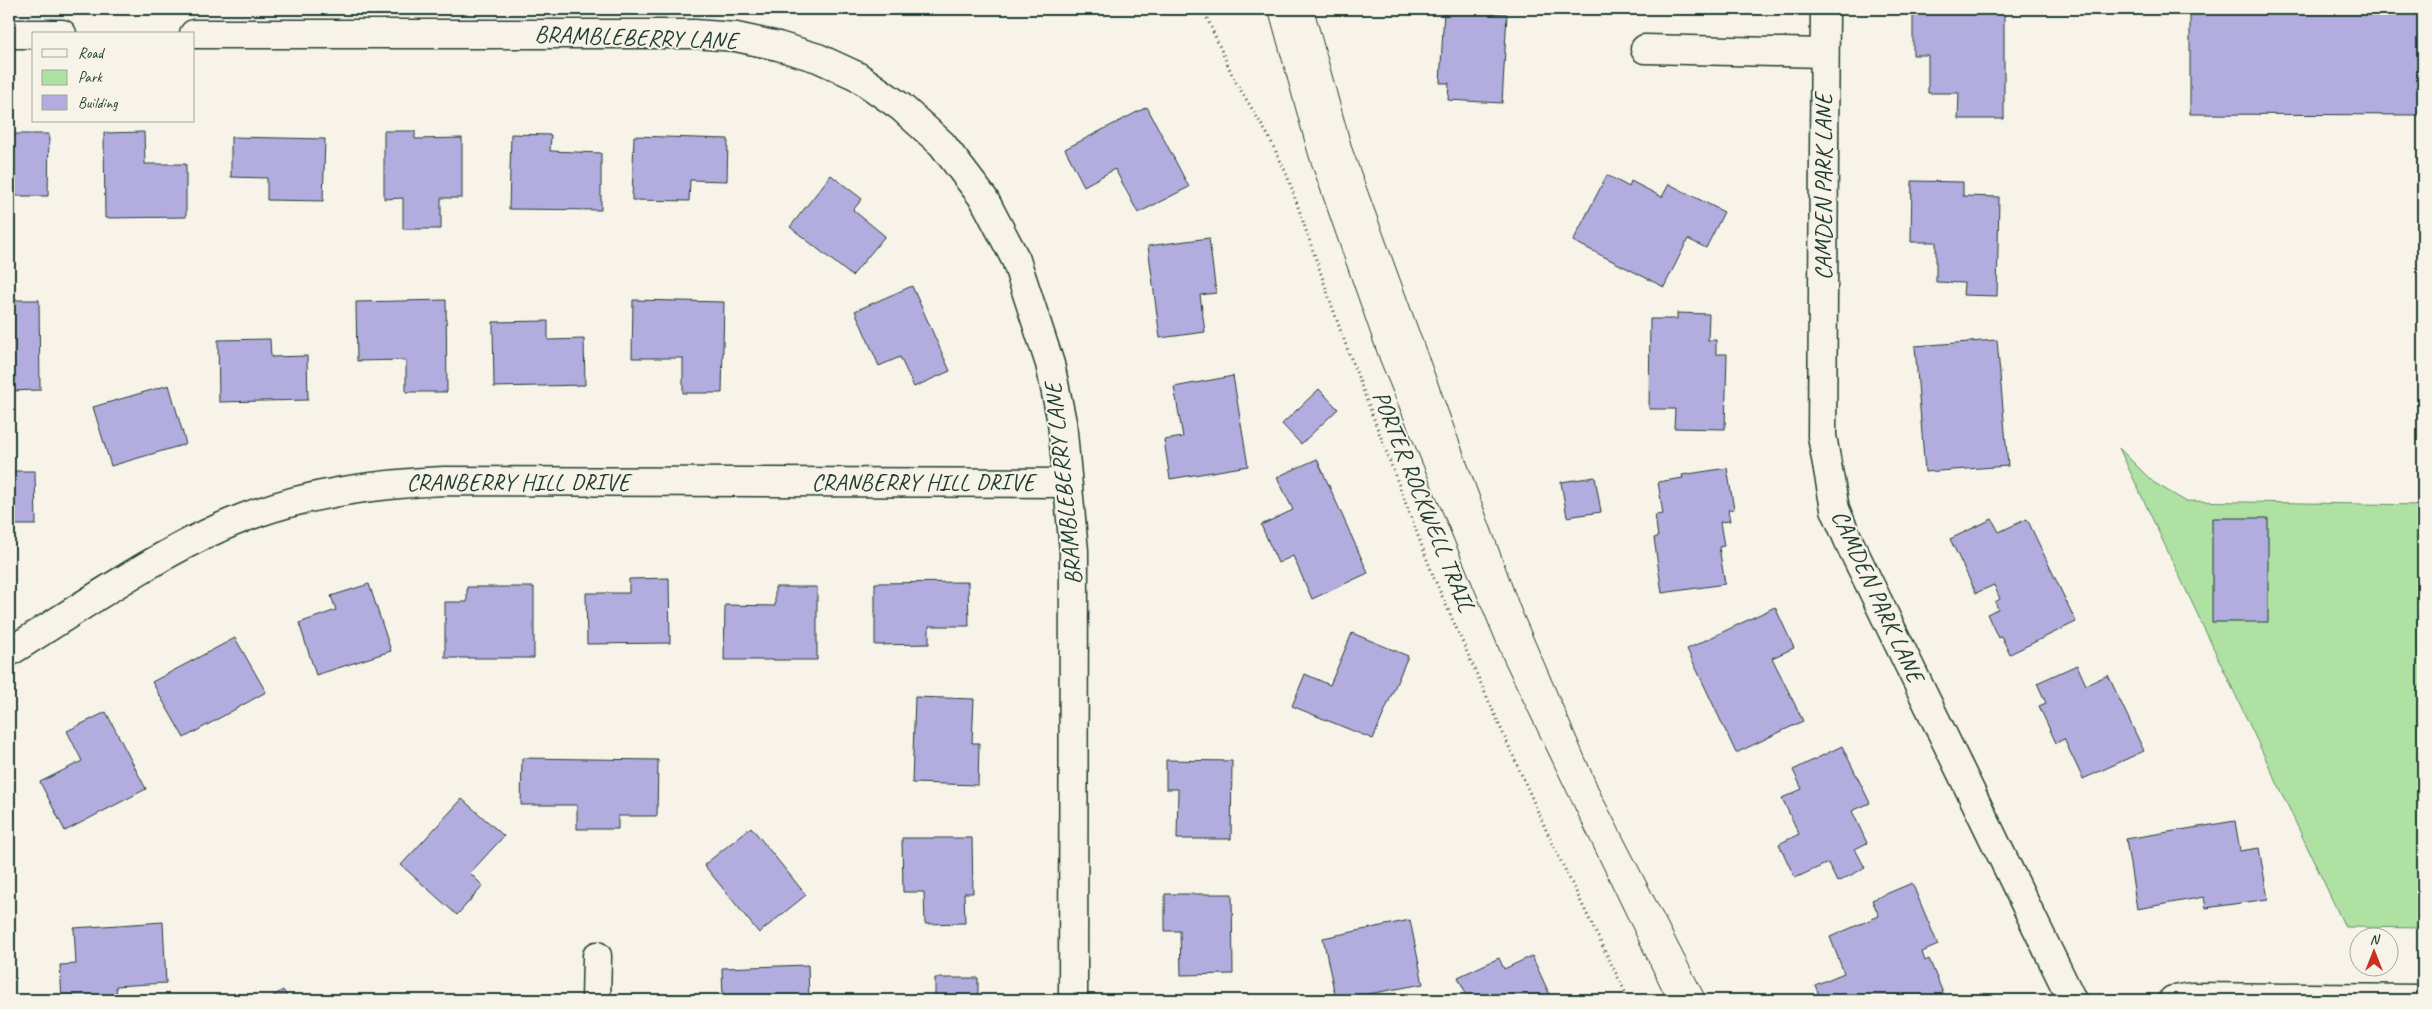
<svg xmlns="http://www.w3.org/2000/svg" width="2432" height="1009" font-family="Caveat,sans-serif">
<rect width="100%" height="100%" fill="#f7f3e8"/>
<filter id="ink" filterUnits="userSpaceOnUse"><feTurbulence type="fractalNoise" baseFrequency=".02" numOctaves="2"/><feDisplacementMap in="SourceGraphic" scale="10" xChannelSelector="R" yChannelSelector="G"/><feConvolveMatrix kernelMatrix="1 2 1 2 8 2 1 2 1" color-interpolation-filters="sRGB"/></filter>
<g filter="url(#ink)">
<path fill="#aee1a2" stroke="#668f6b" d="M2119,448L2153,482L2185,501L2423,505V928L2345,927Z"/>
<path fill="#b2adde" stroke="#1f3d34" d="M2190,9H2423V115L2190,114Z
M1444,10L1507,14L1502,103L1448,100L1449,83H1440Z
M1913,10L2004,11V119H1958L1959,93H1928V55H1913Z
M1147,107L1189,187L1138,213L1115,169L1084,186L1065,149Z
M384,131H415V139L462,138V198H441V229H403V198L384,199Z
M144,132L145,164H186V217L105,218L104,133Z
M9,134H49L48,196H9Z
M511,134L551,135L550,151L601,153V210L509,209Z
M634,136L728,139L727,181L690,180L689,201L632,200Z
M231,137L325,139L323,201L267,200V178L231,177Z
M831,175L862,199L853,210L885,236L852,276L790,227Z
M1607,175L1629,187L1631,181L1662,197L1669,184L1724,212L1706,248L1688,239L1664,287L1573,241Z
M1912,181L1963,182V196L1999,197L1997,296L1963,295L1964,283L1936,282V242H1911Z
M1209,238L1216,293L1200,295L1205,332L1160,338L1148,246Z
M912,286L950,371L914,387L900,357L879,366L855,311Z
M9,300H39L40,390L9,391Z
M446,300L447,392H406V360L357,361L356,302Z
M633,300L724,302L722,393H683V358H632Z
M1677,313L1709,314L1708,340H1716V354H1727L1725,429L1674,428L1675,409H1649L1650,319H1677Z
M548,321V340L584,339L585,385L494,387L493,322Z
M270,339L271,357L307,356L308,400L219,402L218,340Z
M1997,340L2008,466L1925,472L1915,346Z
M1233,376L1248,466L1170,479L1164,440L1183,437L1174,387Z
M169,385L186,444L111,466L93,407Z
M1319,389L1338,409L1301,444L1282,424Z
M1317,459L1368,573L1312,599L1293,556L1278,563L1261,525L1293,510L1277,477Z
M1727,468L1734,509L1728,510L1730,521L1720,522L1724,546L1719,547L1725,584L1662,593L1654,538L1658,537L1655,515L1663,514L1658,482L1683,478L1682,475Z
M9,471H35L36,525H9Z
M1595,477L1601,512L1567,517L1561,482Z
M2212,518H2268V622H2212Z
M1992,519L1999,532L2027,519L2076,622L2010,654L2001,636L1998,638L1987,614L1998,609L1995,602L2000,599L1994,585L1976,593L1950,539Z
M669,578L670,643L587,644L586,593H629V579Z
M968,582L969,626H929V644L875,645V583Z
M369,584L391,651L316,675L299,623L336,610L331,596Z
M467,587H534V658H445V602H467Z
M775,587H817V660H724L725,605L775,606Z
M1775,607L1794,648L1772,658L1803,721L1736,753L1687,649Z
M1352,633L1408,656L1373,739L1292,706L1305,674L1330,685Z
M235,638L266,692L184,738L152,682Z
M2077,665L2086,685L2108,675L2144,751L2083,779L2064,739L2056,743L2039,706L2046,703L2037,683Z
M915,697L974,699L972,743H979L978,785L912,783Z
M106,712L146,789L65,831L40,782L82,761L67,731Z
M1842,746L1870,803L1852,811L1867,843L1855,849L1865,868L1837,882L1828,863L1795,878L1779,844L1799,834L1782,798L1802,789L1793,770Z
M522,758L658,760L657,816H618V829H577V805H521Z
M1166,760L1232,761L1231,839H1177L1178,789H1166Z
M462,799L504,836L470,873L483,886L457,915L401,865Z
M2235,821L2240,851L2259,848L2268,899L2206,908L2204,897L2137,909L2126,839Z
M751,827L806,895L759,933L704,865Z
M902,838H972L973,893H964L965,923L925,924L924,892H903Z
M1912,883L1938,945L1922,952L1925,961L1929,959L1946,1000H1821L1815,985L1844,973L1830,937L1879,916L1872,900Z
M1165,894H1232L1233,974L1181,975L1180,931H1165Z
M1410,920L1423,984L1336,1000L1323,938Z
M163,922L166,983L116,986L117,1000H62L60,965L76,964L74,928Z
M1532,956L1552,1000H1469L1458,977L1499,958L1504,969Z
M808,965L809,1000H723L722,968Z
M935,978H978V1000H901L935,999Z
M283,990L289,1000H267Z
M398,998L471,1000H397Z"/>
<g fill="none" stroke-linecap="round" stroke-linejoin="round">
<g stroke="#1f3d34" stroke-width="31">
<path id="street" d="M1825,9L1822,436L1835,509L1850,544L2072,1000
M9,34H62
M194,34H694L736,37L778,46L818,58L857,76L901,107L942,144L984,199L1016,260L1050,364L1062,422L1074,551L1073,1000
M1645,49L1824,53
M9,652C82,607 163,549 243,518C307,493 375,484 444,481L1067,483
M596,1000L597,956
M2173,1000L2192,997L2423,999"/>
</g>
<path stroke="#1f3d34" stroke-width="3" stroke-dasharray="1 4" stroke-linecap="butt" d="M1203,9L1234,79L1269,137L1287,175L1341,332L1434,578L1551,841L1629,1000"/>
<use href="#street" stroke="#f7f3e8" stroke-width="28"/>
<path stroke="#1f3d34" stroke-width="1" d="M1268,9L1309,157L1380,361L1504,661L1667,1000
M1314,9L1352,148L1520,607L1601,794L1707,1000"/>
</g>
</g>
<g text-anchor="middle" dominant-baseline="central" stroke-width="4" stroke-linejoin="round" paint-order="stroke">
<g font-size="24" fill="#1f3d34" stroke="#f7f3e8">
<text transform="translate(636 37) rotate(2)">BRAMBLEBERRY LANE</text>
<text transform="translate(1823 187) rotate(-90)">CAMDEN PARK LANE</text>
<text x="518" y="482">CRANBERRY HILL DRIVE</text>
<text x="923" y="482">CRANBERRY HILL DRIVE</text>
<text transform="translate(1063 484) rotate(-96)">BRAMBLEBERRY LANE</text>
<text transform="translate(1424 501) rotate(68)">PORTER ROCKWELL TRAIL</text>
<text transform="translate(1878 596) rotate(65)">CAMDEN PARK LANE</text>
</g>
</g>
<rect width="2432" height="1009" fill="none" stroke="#f7f3e8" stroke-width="30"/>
<rect x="15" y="15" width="2402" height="979" fill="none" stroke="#1f3d34" stroke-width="2" filter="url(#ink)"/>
<rect x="32" y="32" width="162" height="90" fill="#f7f3e8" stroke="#a1aaa0"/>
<rect x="42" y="49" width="25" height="8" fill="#f7f3e8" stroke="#a1aaa0"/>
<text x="78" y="58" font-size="15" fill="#1f3d34">Road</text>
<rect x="42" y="70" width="25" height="15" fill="#aee1a2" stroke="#a1aaa0"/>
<text x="78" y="82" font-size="15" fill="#1f3d34">Park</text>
<rect x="42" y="95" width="25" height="15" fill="#b2adde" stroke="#a1aaa0"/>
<text x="78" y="108" font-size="15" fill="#1f3d34">Building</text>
<g transform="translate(2374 952)"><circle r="24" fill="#f7f3e8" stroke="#a1aaa0"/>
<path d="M0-4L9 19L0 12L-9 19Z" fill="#c8321e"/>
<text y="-8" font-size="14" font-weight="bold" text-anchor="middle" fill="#1f3d34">N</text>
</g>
</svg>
